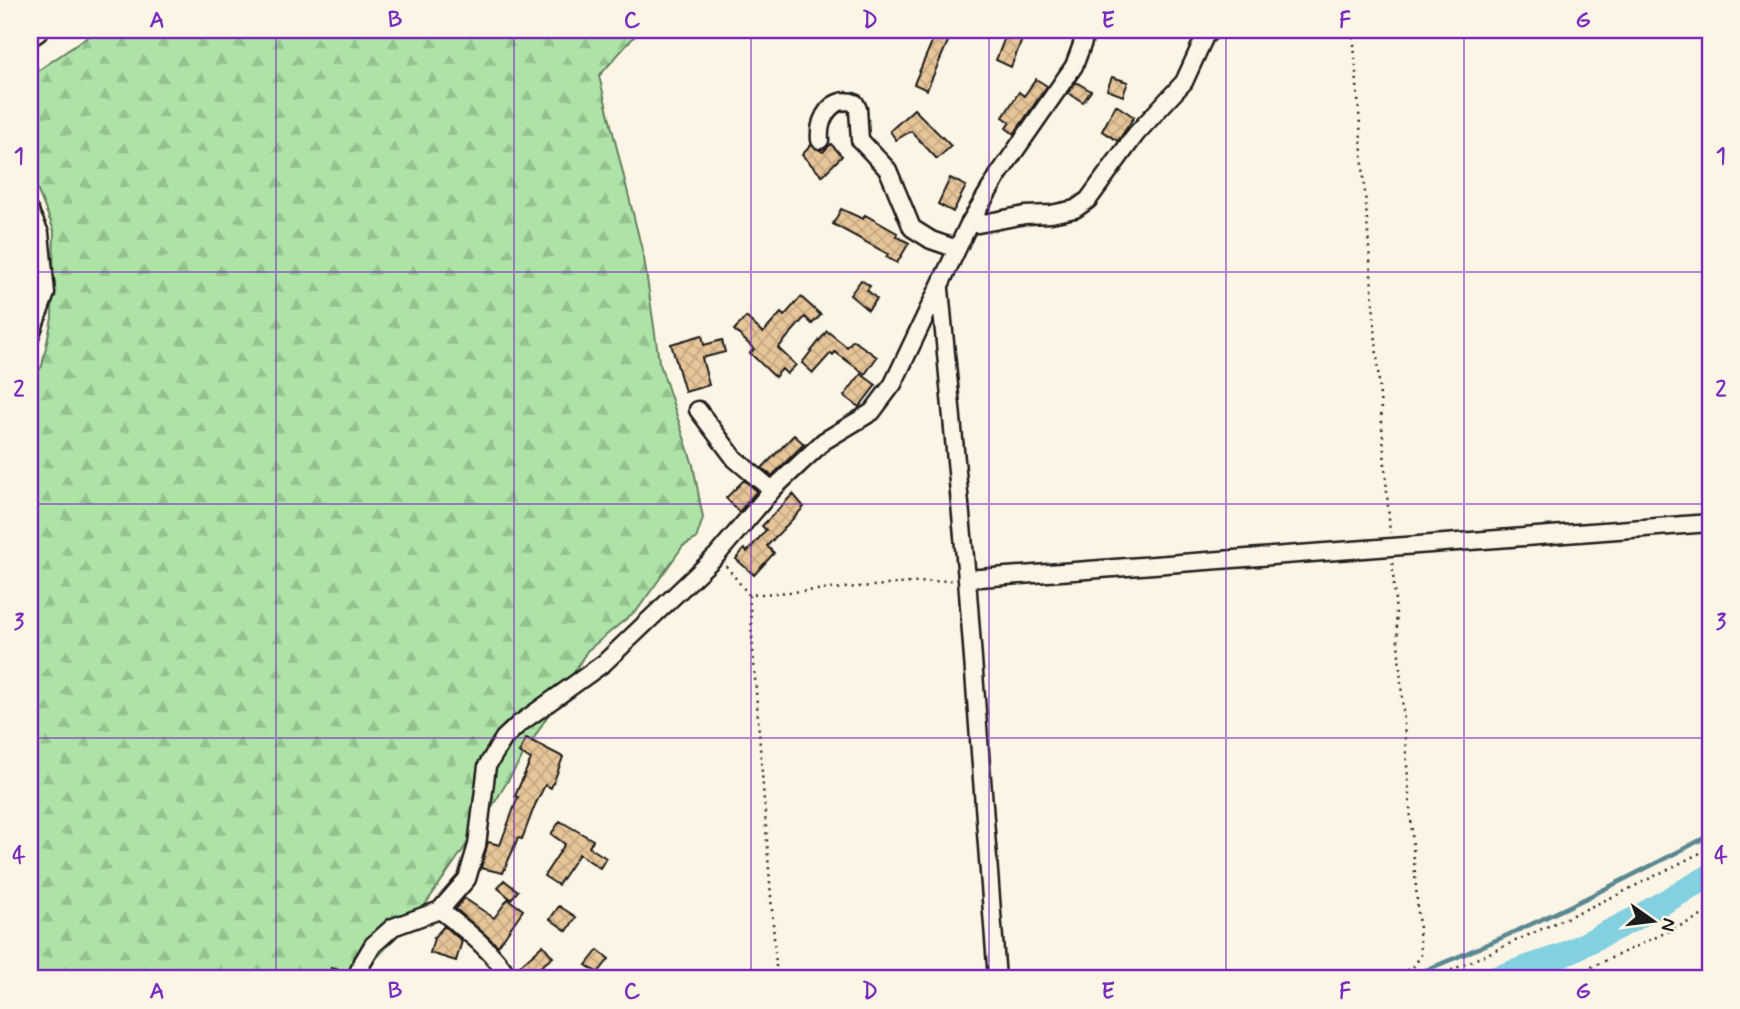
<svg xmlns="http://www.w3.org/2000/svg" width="1740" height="1009" font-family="Mynerve,sans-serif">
<defs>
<pattern id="industrial-grid" width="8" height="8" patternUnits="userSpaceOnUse" patternTransform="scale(1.75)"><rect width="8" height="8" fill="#f6e7ce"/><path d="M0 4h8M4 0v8" fill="none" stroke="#d2c6b0"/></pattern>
<pattern id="forest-firs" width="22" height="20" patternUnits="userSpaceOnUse" patternTransform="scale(1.75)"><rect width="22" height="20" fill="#ade3a6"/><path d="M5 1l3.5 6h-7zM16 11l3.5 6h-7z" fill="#94c28e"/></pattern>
<pattern id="building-cross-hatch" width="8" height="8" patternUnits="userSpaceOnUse" patternTransform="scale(1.75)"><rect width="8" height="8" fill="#e8c599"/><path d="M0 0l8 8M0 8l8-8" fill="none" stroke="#c6a983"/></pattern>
</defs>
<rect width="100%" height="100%" fill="#fcf5e5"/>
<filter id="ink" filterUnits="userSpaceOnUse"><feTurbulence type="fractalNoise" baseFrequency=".0143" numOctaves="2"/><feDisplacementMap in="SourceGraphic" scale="14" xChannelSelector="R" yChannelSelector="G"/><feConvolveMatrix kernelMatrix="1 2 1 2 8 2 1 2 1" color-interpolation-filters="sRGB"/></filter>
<g filter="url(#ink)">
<path fill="url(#industrial-grid)" d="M30,212L46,293L30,337Z"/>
<path fill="url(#forest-firs)" stroke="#648061" stroke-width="2" d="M98,30H640L599,76L644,258L659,361L693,465L703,518L696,539L683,546L638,609L587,651L487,815L422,909L359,977L317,979H30V381L42,366L52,318L54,230L30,172V76Z"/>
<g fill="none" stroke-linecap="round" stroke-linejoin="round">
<path stroke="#5a8892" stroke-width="4.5" d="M1403,979C1509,938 1610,888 1710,835"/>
<path stroke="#83d0e1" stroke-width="24" d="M1492,979L1563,955L1636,918L1710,876"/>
</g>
<path fill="url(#building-cross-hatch)" stroke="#1c1c1c" stroke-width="2" d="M937,30H953L927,90L914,84Z
M1008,30H1026L1011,67L996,60Z
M1112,77L1128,82L1123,96L1107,90Z
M1036,79L1047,86L1014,134L1006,128L1010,122L1003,117L1019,92L1024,96Z
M1076,82L1091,91L1083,102L1068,93Z
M1116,105L1134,117L1118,141L1102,131Z
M914,109L951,146L937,159L911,131L896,140L890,131Z
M831,144L842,156L822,176L802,155L811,145L823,152Z
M950,178L966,186L953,212L938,204Z
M841,209L863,219L865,215L897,233L896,236L909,243L897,263L886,257L888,254L833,224Z
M861,280L870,286L867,290L877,299L868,310L850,295Z
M801,297L821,315L812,324L805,317L778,348L796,365L787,374L782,369L775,377L750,353L754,349L734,330L746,317L763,333L781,313L784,316Z
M827,331L847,347L853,340L877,357L865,374L835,352L833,355L831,353L813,373L802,363Z
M702,335L704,345L722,340L725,352L702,358L709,385L685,392L671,344Z
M861,374L876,385L859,407L844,396Z
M794,435L804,444L772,476L762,468Z
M744,480L757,491L739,512L726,498Z
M793,494L804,507L767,546L774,553L754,575L736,559L744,549L747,552L766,530L762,526Z
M526,738L563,757L556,776L551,788L545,785L535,805L522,839L518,838L503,873L481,868L488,842L500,845L518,797L515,796L531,759L519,753Z
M560,821L593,840L589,847L606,858L600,868L579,854L558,885L544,876L565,844L551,834Z
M504,880L518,891L511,899L498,888Z
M464,898L494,918L508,899L523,910L498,946L456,909Z
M559,906L576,917L567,931L550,919Z
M444,926L462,941L456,961L430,953L434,938Z
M543,945L553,957L525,979L516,969Z
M598,950L609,959L598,973L586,965Z
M331,968L347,972L346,979H328Z"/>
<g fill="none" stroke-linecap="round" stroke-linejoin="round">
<g stroke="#1c1c1c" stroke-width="21">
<path id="street" d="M820,140C818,118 832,95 855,103L858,109L860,140L888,170L912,228L931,240L957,249
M30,212L40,233L46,293L30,337
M969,224H978L1025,215L1051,214L1075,209L1088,200L1136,134L1184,82L1205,36L1212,30
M940,289L967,579L997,979
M698,410L735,459L772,490
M967,579L1710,523
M440,910C467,931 492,950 510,979
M356,979L361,965L373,945L393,927L440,910L467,879L477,845L487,766L504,738L519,724L604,663L717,555L774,488L824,441L872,412L893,384L969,224L999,174L1074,66L1083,42L1080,30"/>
</g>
<g stroke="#1c1c1c" stroke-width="28">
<path id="secondary" d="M30,34L36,30"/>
</g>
<path stroke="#1c1c1c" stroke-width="2.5" stroke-dasharray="2 5" stroke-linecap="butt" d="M1353,30L1390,533
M726,566L749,595L953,580
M749,595L777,979
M1380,979L1412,968L1421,956L1392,560
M1432,979L1621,893L1710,848
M1566,979L1710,912"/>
<use href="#street" stroke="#fcf5e5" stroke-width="16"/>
<use href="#secondary" stroke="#fcf5e5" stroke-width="23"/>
</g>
</g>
<path fill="none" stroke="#7b2cbf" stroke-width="2" stroke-opacity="0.55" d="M276,30V979M514,30V979M751,30V979M989,30V979M1226,30V979M1464,30V979M30,272H1710M30,504H1710M30,738H1710"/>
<rect width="1740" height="1009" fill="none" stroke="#fcf5e5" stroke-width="77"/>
<g transform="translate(1653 921) rotate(104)" stroke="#fcf5e5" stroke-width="5" paint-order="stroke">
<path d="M0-5L12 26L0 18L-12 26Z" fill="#1c1c1c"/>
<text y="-10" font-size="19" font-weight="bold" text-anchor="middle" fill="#1c1c1c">N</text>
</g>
<rect x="38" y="38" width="1664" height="932" fill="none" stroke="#7b2cbf" stroke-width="2.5"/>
<g font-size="23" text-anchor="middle" font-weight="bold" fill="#7b2cbf">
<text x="157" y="27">A</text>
<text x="395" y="27">B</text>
<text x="632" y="27">C</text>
<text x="870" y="27">D</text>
<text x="1108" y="27">E</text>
<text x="1345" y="27">F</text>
<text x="1583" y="27">G</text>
<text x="19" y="163">1</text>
<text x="1721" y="163">1</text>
<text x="19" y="396">2</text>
<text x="1721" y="396">2</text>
<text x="19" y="629">3</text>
<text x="1721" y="629">3</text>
<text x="19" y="862">4</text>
<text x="1721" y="862">4</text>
<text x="157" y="998">A</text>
<text x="395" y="998">B</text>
<text x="632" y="998">C</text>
<text x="870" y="998">D</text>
<text x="1108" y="998">E</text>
<text x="1345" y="998">F</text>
<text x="1583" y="998">G</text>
</g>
</svg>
